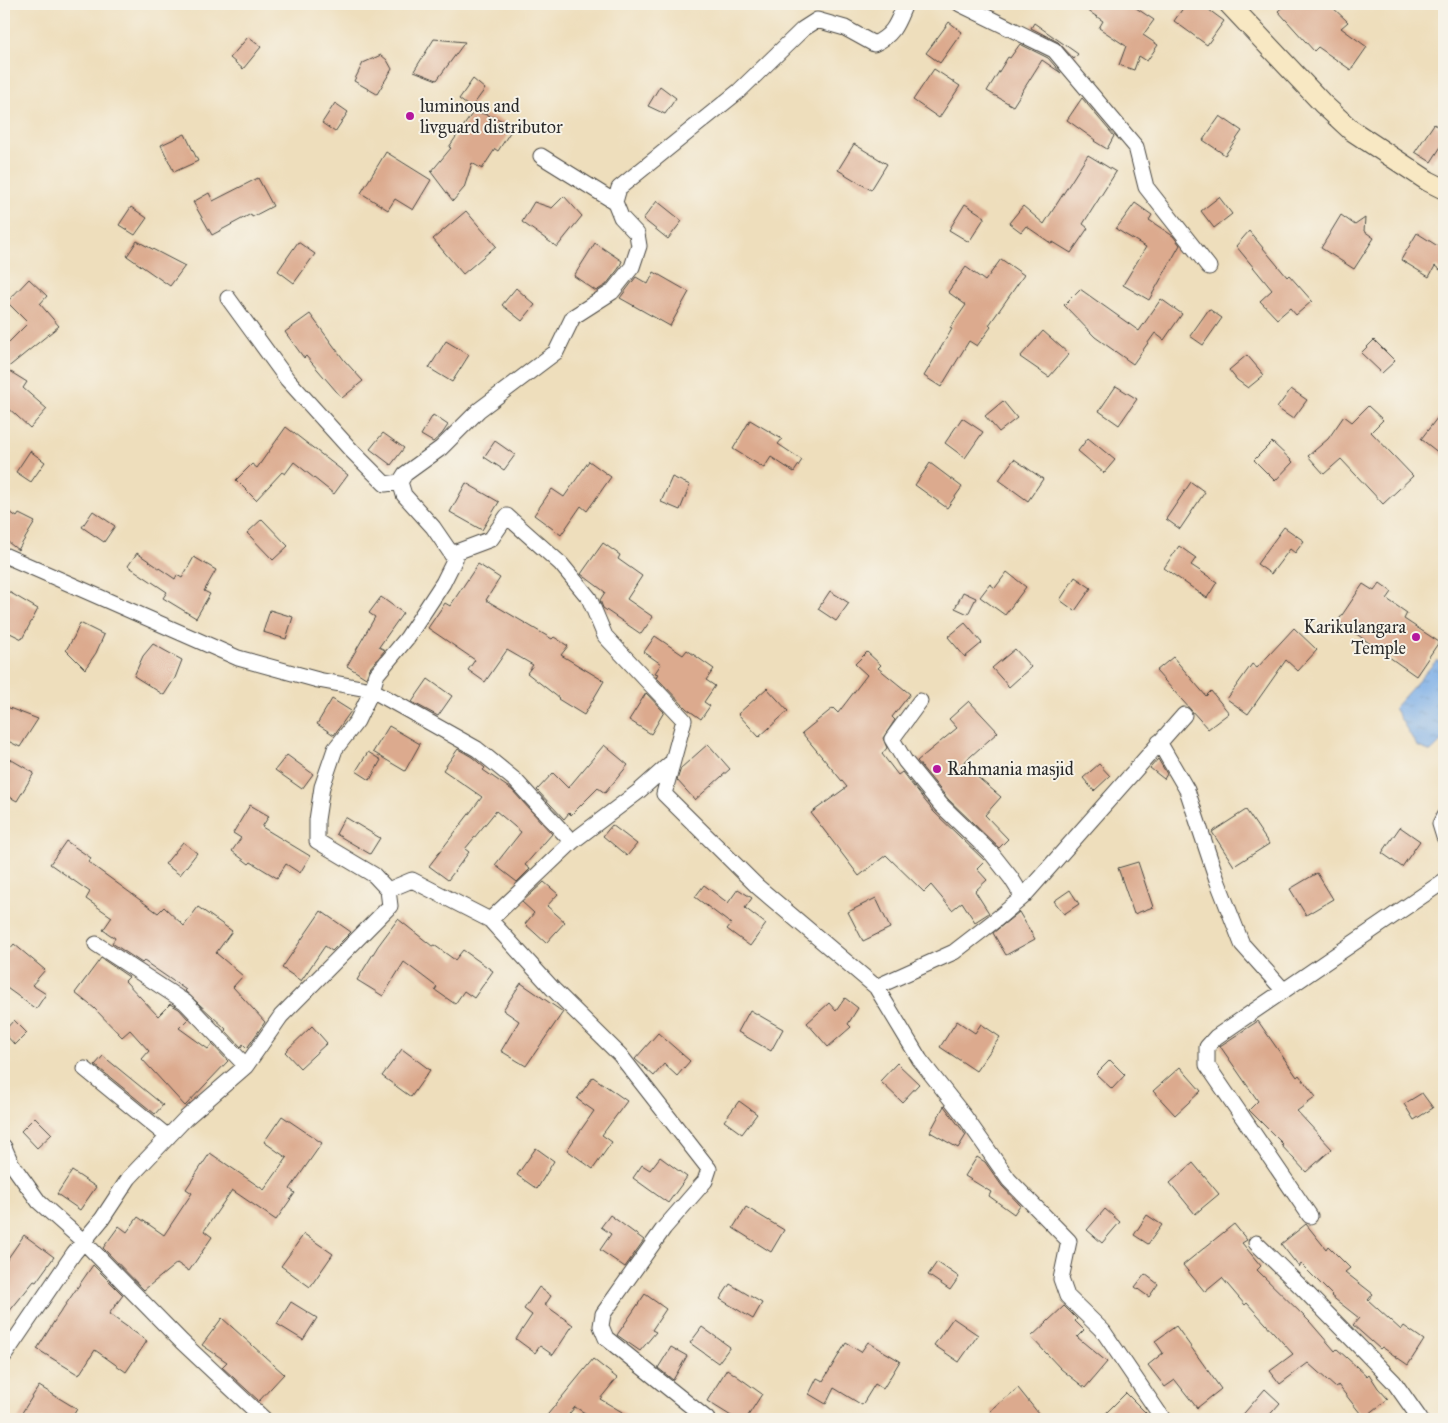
<svg xmlns="http://www.w3.org/2000/svg" width="1448" height="1423" font-family="'IM FELL Great Primer',serif">
<defs>
<pattern id="water-ripples" width="26" height="14" patternUnits="userSpaceOnUse" patternTransform="scale(1.25)"><rect width="26" height="14" fill="#7aade7"/><path d="M2 4q2-2 4 0t4 0M15 11q2-2 4 0t4 0" fill="none" stroke="#648dbb"/></pattern>
</defs>
<rect width="100%" height="100%" fill="#f7f3e8"/>
<filter id="ink" filterUnits="userSpaceOnUse"><feTurbulence type="fractalNoise" baseFrequency=".02" numOctaves="2"/><feDisplacementMap in="SourceGraphic" scale="10" xChannelSelector="R" yChannelSelector="G"/><feConvolveMatrix kernelMatrix="1 2 1 2 8 2 1 2 1" color-interpolation-filters="sRGB"/></filter>
<filter id="wash" filterUnits="userSpaceOnUse"><feTurbulence type="fractalNoise" baseFrequency=".0096" numOctaves="4" result="noise"/><feDisplacementMap in="SourceGraphic" scale="20" xChannelSelector="R" yChannelSelector="G"/><feGaussianBlur stdDeviation="1.12" result="paint"/><feColorMatrix in="noise" values="0 0 0 0 0 0 0 0 0 0 0 0 0 0 0 0 0 1.4 0 .05"/><feComposite in="paint" operator="in"/></filter>
<g filter="url(#wash)">
<rect width="100%" height="100%" fill="#eedebc"/>
<path fill="url(#water-ripples)" stroke="#526c89" d="M1437,660L1444,667V739L1431,752L1417,746L1394,708Z"/>
<g id="blocks">
<path fill="#dcaa8e" d="M1078,4H1130L1154,20L1143,35L1158,45L1147,61L1139,56L1134,70L1119,65L1126,46L1099,28L1103,21Z
M1186,4H1201L1224,21L1207,45L1174,21Z
M1286,4H1329L1348,22L1341,28L1367,47L1351,70L1318,47L1314,51L1278,11Z
M949,22L962,32L940,63L926,53Z
M1034,23L1078,54L1074,59L1058,42L1031,28Z
M248,37L261,47L243,69L230,58Z
M434,39L465,42L437,80L414,71Z
M1020,44L1048,58L1061,73L1042,60L1013,106L987,91L1008,57L1010,58Z
M381,55L387,60L392,69L377,94L354,81L363,63Z
M934,69L960,86L939,118L913,100Z
M473,79L485,89L471,108L459,99Z
M660,86L676,98L665,114L648,106Z
M1082,98L1114,136L1107,149L1094,141L1095,140L1067,120Z
M335,103L348,112L335,132L322,123Z
M474,111L494,117L514,126L498,151L495,149L482,169L472,163L464,188L453,201L431,172L451,148L449,147Z
M1220,116L1242,131L1225,155L1203,140Z
M1434,124L1444,131V142L1431,162L1415,152Z
M185,134L198,161L174,172L161,145Z
M854,144L887,164L871,190L838,170Z
M386,152L431,180L413,210L395,199L388,210L361,193Z
M1088,155L1116,172L1083,224L1088,228L1071,253L1053,242L1052,244L1026,226L1021,232L1009,223L1023,206L1044,224Z
M258,178L273,206L252,217L251,214L212,235L193,202L209,193L213,201Z
M564,196L582,216L557,247L522,222L534,202L552,208Z
M1219,197L1232,214L1214,228L1201,211Z
M657,201L682,221L668,239L643,219Z
M1135,203L1152,215L1149,220L1173,236L1180,245L1149,300L1123,285L1146,247L1116,229Z
M965,204L985,217L969,242L949,230Z
M131,207L147,218L135,235L119,225Z
M466,211L496,246L463,274L433,239Z
M1341,215L1355,225L1365,218L1364,231L1374,238L1354,269L1321,248Z
M1249,231L1287,277L1289,275L1312,301L1296,315L1290,308L1277,319L1260,301L1272,290L1236,246Z
M1417,233L1444,250V273L1435,266L1429,277L1401,260Z
M137,241L185,266L170,286L127,256Z
M298,242L315,254L294,283L278,271Z
M595,243L622,261L619,268L606,285L596,291L574,276Z
M1001,259L1024,275L989,325L991,327L977,346L969,341L941,387L924,376L952,329L950,328L966,305L948,292L966,267L985,281Z
M654,272L689,292L670,326L620,298L636,277L648,284Z
M29,279L47,296L40,304L59,326L6,369L27,382L23,388L47,409L30,428L4,404V347L28,323L7,302Z
M516,288L535,305L522,321L502,305Z
M1080,289L1139,331L1161,299L1182,314L1164,340L1155,333L1133,364L1095,337L1064,305Z
M1209,309L1222,318L1203,345L1190,336Z
M310,314L344,360L363,381L342,398L306,356L304,358L285,332Z
M1043,331L1069,354L1049,377L1020,357Z
M1374,340L1395,361L1382,373L1361,353Z
M446,341L469,355L452,382L429,368Z
M1247,355L1264,375L1248,388L1237,380L1229,370Z
M1116,386L1137,399L1119,425L1099,411Z
M1291,389L1307,400L1293,419L1277,408Z
M1003,401L1017,418L999,432L985,416Z
M1368,406L1383,420L1371,432L1413,476L1383,504L1341,459L1324,474L1308,456L1328,439L1344,416L1352,422Z
M1444,409V457L1421,439Z
M433,415L448,425L442,434L433,442L421,435Z
M962,418L983,432L965,458L945,443Z
M750,420L782,439L778,444L802,460L794,472L771,457L764,468L733,449Z
M286,427L348,475L334,494L294,462L285,474L282,472L256,500L236,480L252,464L257,468Z
M383,433L404,448L391,465L370,449Z
M1088,438L1115,460L1104,473L1078,451Z
M495,441L515,455L504,470L484,457Z
M1272,442L1293,462L1275,481L1254,460Z
M30,451L45,462L31,482L16,472Z
M1014,459L1043,479L1028,501L999,480Z
M589,461L611,477L587,511L581,506L561,535L534,515L552,489L564,497Z
M930,463L962,487L947,508L915,485Z
M672,477L690,485L680,510L661,502Z
M1191,482L1205,492L1180,529L1166,519Z
M466,483L499,502L482,530L450,512Z
M4,508L17,517L19,514L35,522L18,550L4,539Z
M93,511L115,526L104,542L82,527Z
M262,519L288,546L273,560L247,533Z
M1284,527L1304,541L1295,553L1290,549L1271,574L1257,564Z
M603,543L620,555L618,559L642,576L627,599L653,617L641,634L603,608L600,600L605,592L581,574Z
M1179,546L1196,558L1191,565L1217,582L1207,598L1164,568Z
M137,553L175,579L177,575L182,578L194,557L216,570L204,591L210,594L196,618L163,598L167,592L128,566Z
M478,564L500,578L486,600L552,639L554,637L568,646L561,655L604,681L584,715L558,699L559,698L527,673L533,665L507,650L485,682L468,670L475,660L428,628L445,603L450,606Z
M1007,572L1026,587L1005,615L980,597L990,584L995,588Z
M1075,577L1091,588L1075,611L1060,600Z
M1380,583L1392,592L1387,599L1407,613L1404,619L1439,642L1416,676L1338,621L1363,584L1374,591Z
M4,589L38,609L22,639L4,630Z
M830,591L849,603L836,621L818,609Z
M963,592L976,598L968,614L955,608Z
M381,597L403,613L379,647L385,650L370,668L366,678L347,666L375,617L369,613Z
M270,610L293,617L286,639L263,632Z
M80,623L104,635L96,653L85,669L66,650L74,637Z
M965,623L982,643L965,657L948,637Z
M1294,628L1317,650L1298,671L1286,660L1248,714L1227,699L1252,664L1257,668Z
M655,636L683,655L687,650L714,669L706,680L715,686L704,702L710,706L701,719L687,709L656,677L658,674L655,673L661,664L644,652Z
M153,644L182,660L175,678L164,695L134,676L143,656Z
M1015,649L1031,667L1009,687L992,668Z
M867,652L881,665L878,668L910,694L892,717L895,720L883,738L887,748L882,754L898,775L902,772L934,812L985,861L977,869L987,880L975,891L989,913L975,922L962,902L952,910L931,885L924,892L886,855L859,876L811,813L847,787L802,733L833,708L838,713L867,675L855,664Z
M1173,657L1206,696L1211,691L1229,713L1208,729L1156,671Z
M428,679L452,696L438,716L412,702Z
M767,688L788,711L759,737L738,714Z
M646,693L664,712L651,734L629,720Z
M332,699L351,711L334,735L317,724Z
M969,701L998,732L962,764L1001,797L985,815L1008,839L999,848L948,799L917,761L957,728L949,719Z
M4,706L38,719L20,747L4,739Z
M389,726L420,744L405,771L373,752Z
M708,744L730,769L695,800L677,780L681,768Z
M604,745L628,765L605,793L598,788L571,815L569,813L564,819L537,790L553,773L568,788Z
M458,749L472,757L485,768L483,770L512,790L552,834L525,865L530,869L517,882L495,865L521,832L496,811L465,849L469,852L448,880L429,866L482,797L443,770Z
M368,752L381,760L370,780L356,771Z
M287,755L313,774L302,789L275,770Z
M10,759L34,773L17,801L4,794V771Z
M1158,759L1167,774L1164,779L1150,768Z
M1099,764L1110,776L1094,791L1083,778Z
M250,805L269,816L262,827L310,856L300,873L286,864L277,878L251,862L249,864L232,851L241,838L233,833Z
M1246,810L1269,844L1234,866L1212,832Z
M345,817L380,838L370,854L336,834Z
M612,825L637,844L627,856L603,836Z
M1400,827L1420,841L1402,867L1382,853Z
M66,841L91,858L88,862L158,913L164,907L184,926L198,907L232,931L216,953L243,976L233,987L265,1022L247,1048L243,1044L241,1047L225,1030L226,1029L185,991L186,990L144,961L142,963L112,943L115,938L103,930L112,917L86,899L90,892L50,864Z
M183,842L197,853L180,875L165,864Z
M1138,862L1153,907L1134,914L1118,868Z
M1317,873L1333,899L1306,915L1290,889Z
M544,882L558,894L547,906L565,922L546,943L525,924L534,913L522,902Z
M704,885L728,903L738,889L752,898L745,908L766,924L750,946L727,929L731,924L695,897Z
M1070,890L1079,904L1064,914L1054,901Z
M876,898L890,928L863,941L848,912Z
M321,911L351,932L332,951L325,946L301,981L282,968Z
M1019,912L1035,939L1006,955L993,933Z
M398,919L432,946L434,945L455,960L463,950L493,971L474,998L464,991L455,1004L435,990L437,987L404,962L383,996L357,980L378,946Z
M14,944L45,970L32,985L46,994L36,1009L4,986V956Z
M101,958L129,977L125,981L158,1016L170,1004L179,1009L188,1019L179,1028L208,1049L212,1044L228,1061L185,1106L142,1059L149,1051L130,1030L122,1037L94,1008L75,993Z
M521,983L563,1012L526,1066L501,1051L519,1021L503,1010Z
M845,998L858,1008L848,1024L851,1027L828,1047L807,1023L829,1003L836,1011Z
M750,1010L783,1029L771,1051L738,1032Z
M14,1020L27,1033L15,1045L4,1033V1031Z
M957,1021L975,1033L981,1024L1000,1037L976,1071L940,1047Z
M1258,1021L1297,1077L1299,1075L1316,1097L1297,1111L1332,1149L1306,1172L1281,1145L1283,1144L1249,1110L1258,1101L1220,1046Z
M312,1026L327,1043L300,1068L285,1052Z
M658,1033L690,1061L677,1076L664,1064L654,1076L635,1059Z
M402,1049L430,1070L411,1097L382,1076Z
M103,1056L163,1105L155,1114L95,1065Z
M1110,1060L1125,1075L1112,1089L1096,1074Z
M897,1063L919,1084L902,1102L880,1081Z
M1180,1067L1201,1091L1175,1115L1153,1091Z
M593,1077L627,1101L602,1135L612,1142L593,1169L567,1150L594,1111L577,1099Z
M1422,1093L1433,1108L1414,1120L1404,1104Z
M739,1101L757,1114L742,1134L724,1121Z
M944,1106L966,1135L958,1148L930,1132Z
M282,1116L322,1143L290,1189L295,1193L276,1220L232,1190L204,1231L212,1237L189,1271L177,1263L144,1290L103,1248L119,1226L127,1232L138,1217L164,1235L192,1193L186,1189L210,1153L264,1190L287,1158L264,1142Z
M35,1117L52,1134L37,1148L21,1131Z
M536,1148L554,1161L537,1189L517,1175Z
M660,1157L687,1177L668,1203L633,1178L642,1165L650,1170Z
M977,1157L985,1162L1002,1186L1020,1205L1014,1214L989,1196L991,1192L965,1176Z
M1193,1163L1219,1194L1195,1214L1170,1183Z
M72,1171L96,1187L80,1210L57,1194Z
M746,1207L784,1230L771,1252L733,1228Z
M1105,1209L1120,1222L1102,1243L1087,1230Z
M610,1215L644,1240L625,1267L600,1250L611,1234L601,1227Z
M1147,1215L1162,1225L1148,1244L1134,1235Z
M1234,1224L1247,1240L1242,1243L1261,1266L1257,1270L1310,1322L1335,1351L1337,1349L1367,1376L1369,1374L1378,1388L1388,1399L1364,1418L1338,1385L1336,1388L1308,1363L1280,1384L1270,1371L1293,1354L1247,1303L1245,1305L1222,1278L1205,1292L1183,1265Z
M1306,1224L1326,1249L1328,1246L1350,1268L1345,1272L1373,1294L1368,1300L1401,1330L1404,1326L1424,1340L1408,1365L1382,1347L1380,1349L1353,1325L1359,1318L1331,1296L1332,1295L1301,1264L1299,1267L1281,1244Z
M304,1234L333,1254L310,1287L281,1266Z
M24,1235L54,1257L36,1282L34,1281L4,1318V1264Z
M937,1262L959,1277L950,1290L928,1275Z
M93,1265L123,1295L109,1314L147,1341L126,1372L95,1350L79,1375L37,1349L57,1317Z
M1145,1274L1158,1284L1149,1297L1135,1287Z
M730,1284L762,1303L753,1319L720,1299Z
M539,1287L551,1296L545,1305L573,1325L553,1355L540,1346L535,1353L516,1339L532,1315L524,1309Z
M645,1294L666,1309L652,1330L656,1332L640,1351L617,1335Z
M291,1302L317,1318L303,1340L277,1324Z
M1064,1306L1077,1319L1075,1321L1084,1330L1077,1337L1107,1362L1085,1388L1061,1369L1031,1337Z
M222,1318L284,1374L259,1401L222,1367L227,1362L202,1345Z
M953,1318L978,1335L959,1362L934,1345Z
M1176,1326L1221,1389L1197,1408L1175,1380L1165,1387L1148,1365L1163,1353L1155,1341Z
M702,1327L730,1347L718,1363L690,1343Z
M868,1342L900,1361L883,1389L875,1384L862,1405L834,1388L826,1404L809,1394L817,1378L823,1381L846,1343L861,1352Z
M671,1347L687,1356L673,1380L658,1368Z
M593,1359L617,1378L600,1399L634,1419H595L575,1407L565,1419H544Z
M727,1369L762,1394L746,1419H736L707,1401Z
M39,1386L77,1409L71,1419H18Z
M1018,1388L1043,1419H997L990,1411Z
M1265,1389L1280,1403L1266,1419H1239Z
M1126,1393L1152,1419H1100Z"/>
</g>
</g>
<g filter="url(#ink)">
<use href="#blocks" fill-opacity="0" stroke="#484641" stroke-width="1"/>
<g fill="none" stroke-linecap="round" stroke-linejoin="round">
<g stroke="#484641" stroke-width="17">
<path id="minor" d="M960,4L1054,50L1136,147L1146,187L1209,267
M541,156L615,202
M228,298L287,379L351,450L385,484L400,482
M451,554L491,539L507,516L561,564L589,598L605,636L684,720L664,794L758,887L876,987
M4,555L238,658L318,680L372,690L477,749L515,780L572,842
M920,701L892,739L905,761L941,805L992,854L1011,878L1023,897L998,918L954,952L876,987L920,1060L965,1117L1009,1180L1069,1241L1061,1279L1067,1296L1103,1331L1163,1419
M1159,742L1187,790L1217,880L1242,944L1284,991
M1444,816L1440,824L1444,837
M388,890L412,880L490,920L553,989L620,1055L709,1169L705,1181L664,1228L603,1314L601,1326L606,1338L707,1419
M1023,897L1184,715
M490,920L572,842L638,792L673,761
M96,944L185,1002L246,1066
M85,1069L168,1137
M4,1147L11,1163L39,1202L83,1241L182,1342L264,1419
M1310,1216L1207,1065V1047L1216,1037L1444,881
M1256,1243L1301,1287L1394,1382L1420,1419
M4,1356L74,1253L102,1219L129,1178L186,1118L246,1066L281,1016L390,906L388,890L374,875L317,841V820L322,787L335,749L357,721L372,690L377,674L407,638L443,583L455,559L433,527L404,495L400,482L405,474L441,448L479,410L556,352L573,317L612,292L632,267L639,246L637,234L621,217L615,202L619,188L739,91L803,29L817,20L845,28L874,44C894,35 897,23 905,4"/>
</g>
<g stroke="#484641" stroke-width="22">
<path id="secondary" d="M1229,4L1323,104L1351,130L1428,181L1444,189"/>
</g>
<use href="#minor" stroke="#fff" stroke-width="15"/>
<use href="#secondary" stroke="#f8e8c3" stroke-width="20"/>
</g>
</g>
<g fill="#b5179e" stroke="#f7f3e8" stroke-width="2">
<circle cx="410" cy="116" r="5"/>
<circle cx="1416" cy="637" r="5"/>
<circle cx="937" cy="769" r="5"/>
</g>
<g text-anchor="middle" dominant-baseline="central" stroke-width="4" stroke-linejoin="round" paint-order="stroke">
<g font-size="18" fill="#2b2b2b" stroke="#f7f3e8" text-anchor="start">
<text x="420" y="106">luminous and<tspan x="420" dy="21">livguard distributor</tspan></text>
<text x="1406" y="627" text-anchor="end">Karikulangara<tspan x="1406" dy="21">Temple</tspan></text>
<text x="947" y="769">Rahmania masjid</text>
</g>
</g>
<rect width="1448" height="1423" fill="none" stroke="#f7f3e8" stroke-width="20"/>
</svg>
